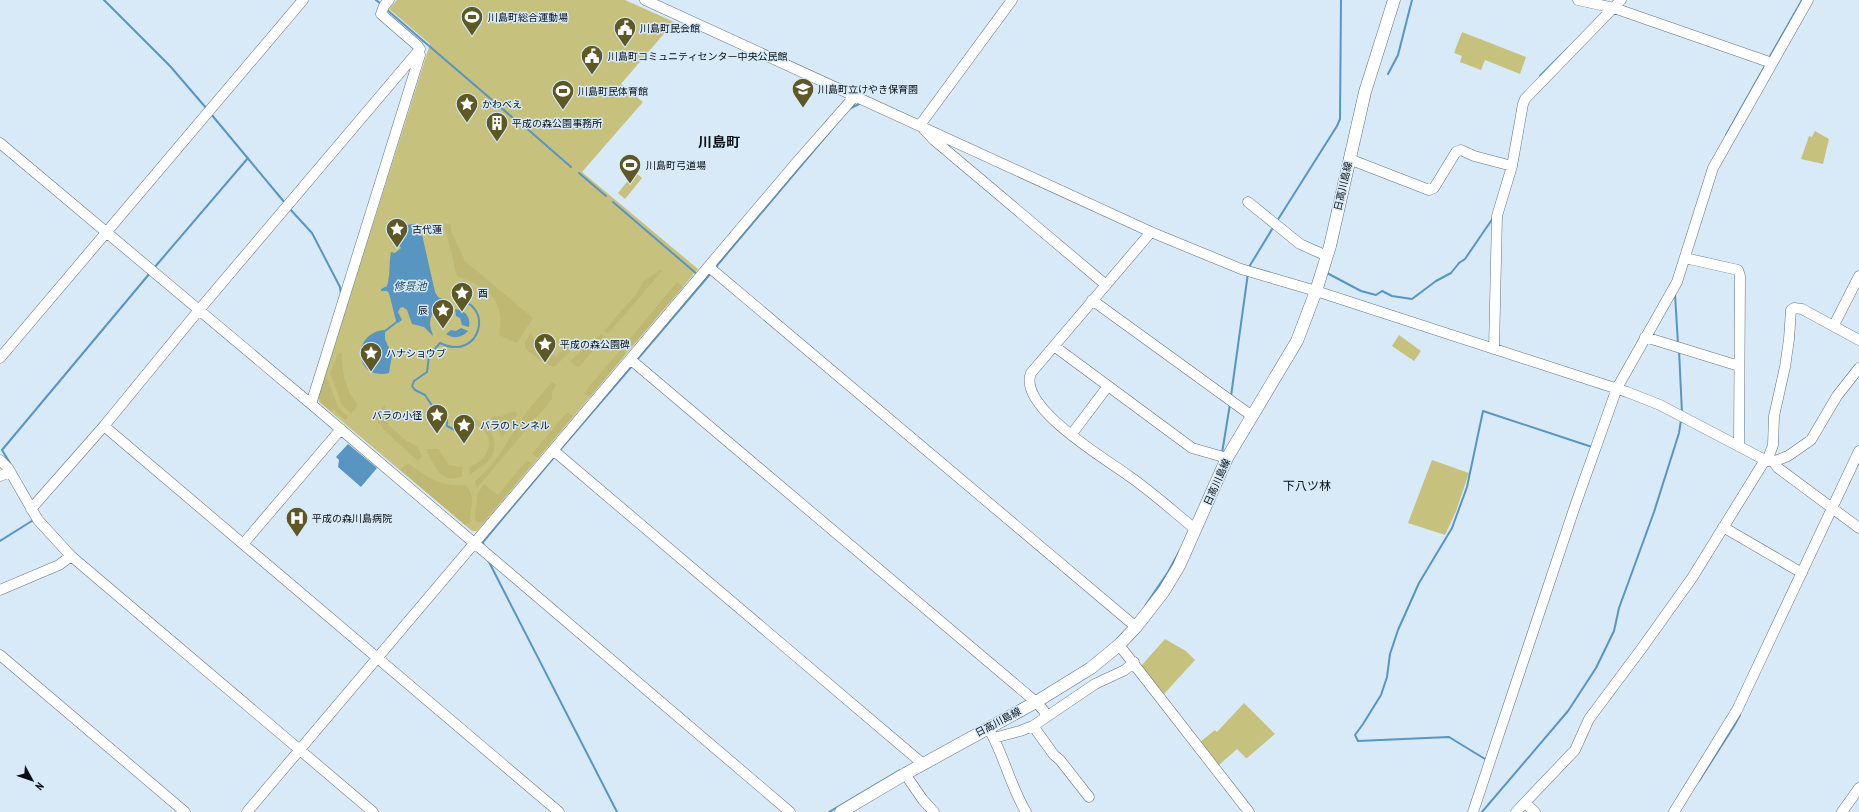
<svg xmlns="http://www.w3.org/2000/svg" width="1859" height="812" font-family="'PT Sans Narrow','Noto Sans JP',sans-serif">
<rect width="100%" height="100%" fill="#d8eaf8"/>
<path fill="#c7c17e" d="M397,0H625L674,22L621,84L643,102L582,172L698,269L477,531H472L319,402L318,398L430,44L389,9Z
M1462,32L1526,57L1520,74L1485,60L1481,70L1460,62L1462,56L1454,53Z
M1815,131L1829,139L1823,164L1801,159L1809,136L1812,137Z
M635,172L642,178L625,199L618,193Z
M1399,335L1421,351L1414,361L1392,346Z
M1432,460L1469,473L1456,511L1445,535L1408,523Z
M1165,639L1186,651L1195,660L1164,694L1141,666Z
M1244,703L1275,734L1247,758H1246L1237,749L1219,765L1200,742L1215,730L1217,732Z"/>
<path fill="#bfb872" d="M444,223L451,225V231L465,261L533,318L517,343L499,335C506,299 488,288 457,276Z
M659,270H663L608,334L604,331L637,293L643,282Z
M677,282L683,287L633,345L628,341Z
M531,332C535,346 542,353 556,356L569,344L575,342L578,345L554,367L541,361L525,348V342Z
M601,334L605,337L578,368L570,361Z
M621,349L626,353L590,397L584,393Z
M342,353C342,372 345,390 358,405L351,413L342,405L330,373L338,354Z
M326,375L338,407L348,417L345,420L333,409L331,411C313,397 319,395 326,375Z
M552,382L556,385L552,392V399L477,488L475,481C499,461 506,443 522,418C531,405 542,394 552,382Z
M385,405L388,424L405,440L417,446L422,456L418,461L385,431L373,415Z
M515,411L517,415L502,438L496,424L490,419L491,417L501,416Z
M567,412L573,416L538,458L532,454Z
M472,417C489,425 502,440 490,459C485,465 476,470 470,475L469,467C490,463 501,427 468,424Z
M426,449H438L449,465L462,467V476C441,486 434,465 426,449Z
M527,460L532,464L483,523L475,521C474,511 478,503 477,494L484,484L498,495Z
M408,463C428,478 440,487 466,485C477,500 470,505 470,522L465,525L401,470Z"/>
<path fill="#5995c1" d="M413,224L418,226L421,230L435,292L438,297L447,301C438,305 430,313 430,324C430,328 433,333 433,336L424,327L412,324L407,310L403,307L400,308L398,312L402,320L398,323L396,321L389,293L387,291H381V289L387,286C390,278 389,263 391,252L395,253L401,248L396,240L407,225Z
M455,309C465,310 471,317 469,327L462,325L460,318L456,316Z
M461,328L468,331C462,338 453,339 446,334L451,330L456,331Z
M385,330V339L392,355L389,373C353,381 351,332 385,330Z
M348,444L377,468L361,487L338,467L339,460L336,457Z"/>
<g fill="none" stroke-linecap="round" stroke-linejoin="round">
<path stroke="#5995c1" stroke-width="2" d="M104,0L170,66L207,109
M376,0L381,4
M386,9L513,118
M1769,58L1802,0
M1388,74L1398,55L1412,0
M1540,76L1568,48
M849,109L861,103
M211,114L285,203
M524,126L571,167
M1726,135L1766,64
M579,173L606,196
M613,202L698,275
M289,208L312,233L340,287L341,294
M1277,221L1337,126L1340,119L1341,0
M1249,267L1274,226
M154,268L248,158
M715,268L837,123
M1327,273L1361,291L1376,295L1382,291L1392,296L1412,299L1436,281L1451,273L1459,263L1465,259L1493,218
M1675,294L1678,344
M454,299C496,302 481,363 440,343L429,356L427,372L414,381L412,386L415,390L425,395L433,407L443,411L447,414V426L457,431
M385,331L398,321
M1679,350L1682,413
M636,361L711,273
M1231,396L1248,273
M559,451L632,366
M1222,453L1230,404
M10,463L2,450L150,273
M0,541L35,519
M484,547L483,542L555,456
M488,560L617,812
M1145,606L1168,572L1180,550
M1485,759L1449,737L1358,741L1355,735L1363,724L1381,695L1387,677L1390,654L1398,630L1419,583L1452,528L1467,487L1483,411L1592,447
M1699,781L1734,726L1740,715
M829,812L900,770
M1482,812L1568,711L1596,668L1614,631L1619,608L1654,512L1679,433L1681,420"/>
<g stroke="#63737f" stroke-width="11">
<path id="minor" d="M645,0L1151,232L1241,269L1316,291L1627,392L1660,405L1767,461H1775L1788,456L1811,440L1837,396L1859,368
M1012,0L920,125L934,140L1106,285
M1578,0L1614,8L1772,63
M0,143L311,404L790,812
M1349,159L1429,190L1434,188L1456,152L1461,150L1474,156L1512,166
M1248,202L1300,244L1327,256
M1151,232L1031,373C1017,407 1106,459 1129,476C1152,492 1173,511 1195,529
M1685,258L1738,270L1740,276L1739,446
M709,267L1136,627
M1092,300L1252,416
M1834,325L1859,276
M1645,337L1739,366
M1054,346L1192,448L1227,458
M1494,349L1497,216L1512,166L1523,104L1525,99L1621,0
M0,358L303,0
M630,359L1036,702L1044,711L1046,716
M311,404L420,55L418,46L381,14L384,6L389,0
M104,426L559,812
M1071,435L1108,386
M553,450L923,764
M0,460L8,468L38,520L71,556L373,812
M1767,461L1773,445L1774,416L1785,367L1789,339L1791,310L1794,308L1802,309L1859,340
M1773,461L1778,468L1859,528
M0,476L10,472
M31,509L104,426L199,310L420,49
M1723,527L1802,573
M243,544L341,429
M0,590L59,565L71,556
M1119,645L1249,812
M0,655L185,812
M1033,726L1054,755L1060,760L1089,797
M991,733C1005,759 1011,787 1026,812
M994,738L1020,731L1033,726L1095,684L1125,670L1134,662
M905,774L923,800L934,812
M1525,803L1535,812
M247,812L796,163L854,97
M1473,812L1575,506L1617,388L1677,282L1713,168L1808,0
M1516,812L1575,750L1589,719L1642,648L1692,578L1765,460
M1674,812L1737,710L1859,451
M1842,812L1859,788"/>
</g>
<g stroke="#63737f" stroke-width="13">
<path id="major" d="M841,812L905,774L1036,702L1091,668L1119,645L1136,627L1164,591L1179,566L1227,458L1297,341L1316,291L1330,246L1365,92L1394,0"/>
</g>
<use href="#minor" stroke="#fff" stroke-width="10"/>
<use href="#major" stroke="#fff" stroke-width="12"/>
</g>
<defs>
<g id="stadium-pin" transform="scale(1.15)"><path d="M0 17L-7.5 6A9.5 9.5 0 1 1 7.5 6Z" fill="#5d5825" stroke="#d8eaf8"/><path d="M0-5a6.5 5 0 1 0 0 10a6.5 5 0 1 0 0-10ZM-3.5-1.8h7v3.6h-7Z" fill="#fff"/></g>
<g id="civic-pin" transform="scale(1.15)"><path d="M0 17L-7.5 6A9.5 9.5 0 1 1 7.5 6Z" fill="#5d5825" stroke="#d8eaf8"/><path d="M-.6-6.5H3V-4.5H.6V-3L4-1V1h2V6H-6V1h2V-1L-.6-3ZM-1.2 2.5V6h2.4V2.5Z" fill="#fff"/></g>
<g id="school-pin" transform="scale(1.15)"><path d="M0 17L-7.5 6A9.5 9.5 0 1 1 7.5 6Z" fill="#5d5825" stroke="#d8eaf8"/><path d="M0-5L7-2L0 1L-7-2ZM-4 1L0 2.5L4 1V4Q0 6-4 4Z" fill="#fff"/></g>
<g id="sight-pin" transform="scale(1.15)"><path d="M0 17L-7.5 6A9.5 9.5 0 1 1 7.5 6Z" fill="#5d5825" stroke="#d8eaf8"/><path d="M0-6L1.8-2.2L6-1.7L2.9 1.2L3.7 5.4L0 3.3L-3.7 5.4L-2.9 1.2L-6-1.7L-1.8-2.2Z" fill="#fff"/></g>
<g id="building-pin" transform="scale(1.15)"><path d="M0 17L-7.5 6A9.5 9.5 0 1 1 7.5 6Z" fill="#5d5825" stroke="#d8eaf8"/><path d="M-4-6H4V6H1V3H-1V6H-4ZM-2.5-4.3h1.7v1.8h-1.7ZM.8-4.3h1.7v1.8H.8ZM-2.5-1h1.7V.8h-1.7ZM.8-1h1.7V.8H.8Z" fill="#fff"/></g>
<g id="hospital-pin" transform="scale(1.15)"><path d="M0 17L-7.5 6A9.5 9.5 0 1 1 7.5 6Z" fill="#5d5825" stroke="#d8eaf8"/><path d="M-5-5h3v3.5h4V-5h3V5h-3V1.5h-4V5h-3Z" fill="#fff"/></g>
</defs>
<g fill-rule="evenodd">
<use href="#stadium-pin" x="472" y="17"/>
<use href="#civic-pin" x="625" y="28"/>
<use href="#civic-pin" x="592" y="56"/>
<use href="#school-pin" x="803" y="89"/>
<use href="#stadium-pin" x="563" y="91"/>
<use href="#sight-pin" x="467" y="104"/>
<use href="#building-pin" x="497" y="123"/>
<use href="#stadium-pin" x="630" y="165"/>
<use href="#sight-pin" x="397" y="229"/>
<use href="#sight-pin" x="462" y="293"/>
<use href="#sight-pin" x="443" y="310"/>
<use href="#sight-pin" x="545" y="344"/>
<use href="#sight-pin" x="371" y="353"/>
<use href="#sight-pin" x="437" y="415"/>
<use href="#sight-pin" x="464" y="425"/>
<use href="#hospital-pin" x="297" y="518"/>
</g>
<g text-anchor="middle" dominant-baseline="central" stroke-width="3" stroke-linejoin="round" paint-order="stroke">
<g font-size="10" fill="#070d12" stroke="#d8eaf8" text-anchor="start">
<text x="488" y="17">川島町総合運動場</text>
<text x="640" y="28">川島町民会館</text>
<text x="608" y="56">川島町コミュニティセンター中央公民館</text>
<text x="818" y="89">川島町立けやき保育園</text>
<text x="578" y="91">川島町民体育館</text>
<text x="482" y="104">かわべえ</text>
<text x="512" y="123">平成の森公園事務所</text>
<text x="646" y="165">川島町弓道場</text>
<text x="412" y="229">古代蓮</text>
<text x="478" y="293">酉</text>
<text x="428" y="310" text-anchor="end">辰</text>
<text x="560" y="344">平成の森公園碑</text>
<text x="386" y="353">ハナショウブ</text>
<text x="422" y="415" text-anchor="end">バラの小径</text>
<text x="480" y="425">バラのトンネル</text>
<text x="312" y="518">平成の森川島病院</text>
</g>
<g font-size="10" fill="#070d12" stroke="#d8eaf8">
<text transform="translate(1343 186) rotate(-77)">日高川島線</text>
<text transform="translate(1217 482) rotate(-66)">日高川島線</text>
<text transform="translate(998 722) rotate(-28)">日高川島線</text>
</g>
<g font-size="11" font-style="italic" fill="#194766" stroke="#d8eaf8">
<text x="410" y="286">修景池</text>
</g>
<g font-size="12" fill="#070d12" stroke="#d8eaf8">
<text x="1307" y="485">下八ツ林</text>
</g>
<g font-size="14" font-weight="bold" fill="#070d12" stroke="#d8eaf8">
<text x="719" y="142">川島町</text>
</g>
</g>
<g transform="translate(32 780) rotate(130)" stroke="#d8eaf8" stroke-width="3" paint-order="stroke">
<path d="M0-3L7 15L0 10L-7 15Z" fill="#070d12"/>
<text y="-6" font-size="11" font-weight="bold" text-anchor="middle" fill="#070d12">N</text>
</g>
</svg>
